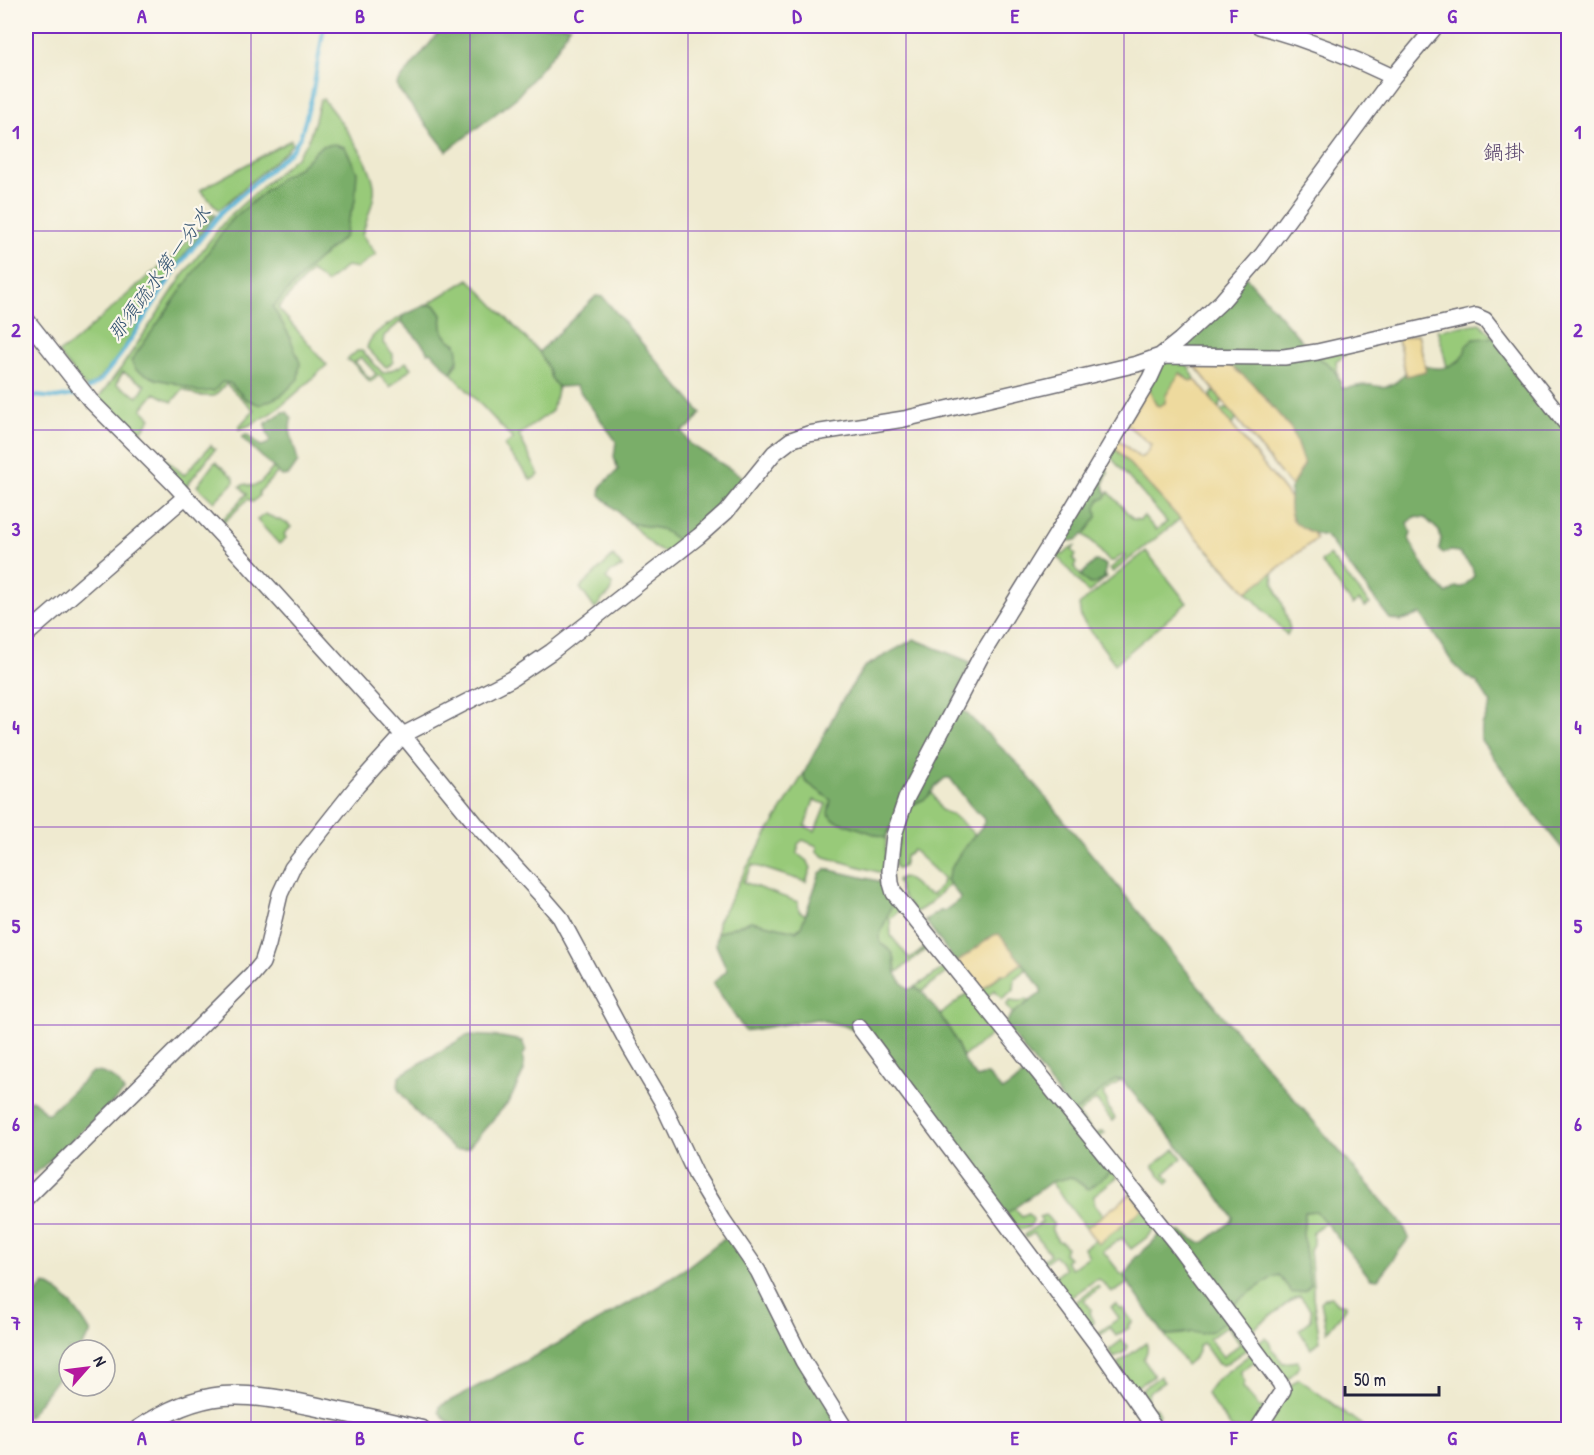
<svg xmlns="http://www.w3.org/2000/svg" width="1594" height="1455" font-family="'Patrick Hand','Klee One',sans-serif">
<rect width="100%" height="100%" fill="#fbf7ec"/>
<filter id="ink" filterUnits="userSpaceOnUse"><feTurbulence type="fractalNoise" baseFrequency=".0167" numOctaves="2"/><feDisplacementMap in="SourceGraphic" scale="12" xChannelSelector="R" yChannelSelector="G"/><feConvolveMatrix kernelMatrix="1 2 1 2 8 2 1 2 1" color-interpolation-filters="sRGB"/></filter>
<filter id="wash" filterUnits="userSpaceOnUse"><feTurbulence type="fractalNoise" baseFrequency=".008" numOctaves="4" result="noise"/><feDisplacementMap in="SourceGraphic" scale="24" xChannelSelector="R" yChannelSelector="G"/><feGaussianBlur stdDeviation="1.35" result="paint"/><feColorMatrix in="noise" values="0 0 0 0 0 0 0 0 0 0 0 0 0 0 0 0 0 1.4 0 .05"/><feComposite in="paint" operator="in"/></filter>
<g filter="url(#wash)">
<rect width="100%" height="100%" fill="#efead0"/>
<path fill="#98ca79" stroke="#5d765a" stroke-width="1.5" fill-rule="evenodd" d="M323,99C339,119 378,168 374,194C372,208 366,222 362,235L376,254L357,268L347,266L326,283L311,271L278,308L327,365C301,388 273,419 239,429L240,425L254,410L226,384L214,396H198L183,389L172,402L155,393L142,409L151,418L139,435L184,475L211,445L215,449L184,489L97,400L121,368L184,274L227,218L297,156L308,141L315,120L320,100ZM321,146L355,201L348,221L345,236L311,266L273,307L289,335L246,399L230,383L222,382L199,392L175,383L156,379L230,221L282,177L300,167ZM123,372L145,385L138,397L116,384Z
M291,140L292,144L286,151L219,210L200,190Z
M212,213L215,215C199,236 183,256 168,278C147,307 116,372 86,388L58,353L73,343L147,277L173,257Z
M469,279L539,352L549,370L551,379L558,387L552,411L519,435L539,475L531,480L504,446L513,439L451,373L458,363L456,344C443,337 440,329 442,315L435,305H426Z
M402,316V322H400L384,336L383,343L393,354V362L387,367L383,365L367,348C370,332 390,324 402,316Z
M1480,323L1494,337C1478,347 1463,359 1447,367L1438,330Z
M357,351H362L383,373L399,367L406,362L411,368L390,387L379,375L370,382L352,362L347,360ZM361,357L376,374L370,379L355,362Z
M1343,352L1345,355L1336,362L1338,374L1334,370L1316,357Z
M1180,360L1189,367L1195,379L1192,381L1188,380L1181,373L1165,403L1159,407L1156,405L1149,388L1163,361Z
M1213,392L1219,393L1223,397L1220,404L1219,409L1221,411L1224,409L1231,410L1237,417L1234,423L1228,426L1211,412V395Z
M1113,446L1180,519L1113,572L1110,569L1125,556L1123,554L1114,561H1109C1100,552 1094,541 1084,535L1088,527L1097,517L1096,507L1099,500L1105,498L1109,492L1133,519L1140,520L1144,516L1156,530L1167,522L1108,454Z
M216,462L234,478V482L214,502L197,486L214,463Z
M273,468L278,472L259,492V496L253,502L248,499L219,527L213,519L215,515L222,520L247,494L240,486L246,484C258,491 265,477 273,468Z
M265,514L288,524L291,527L284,534L286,538L279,544L257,520Z
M630,523L661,529L679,541L686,540C680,545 672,552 664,552C656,552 637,529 630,523Z
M1213,535L1279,567L1273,573L1274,585L1283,605L1290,629L1287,635L1208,550Z
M1073,546H1075L1072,550L1076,555L1073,559L1076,563L1074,566L1083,579L1104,574L1107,577L1088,593L1053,551L1054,548L1063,555Z
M1146,551L1187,603L1115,664L1081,618L1079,605Z
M1329,555L1370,604L1365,607L1359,600L1353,605L1321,562Z
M613,556L622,567L611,572L606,579L612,584C612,592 610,594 604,598C601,600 598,605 595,609L580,588Z
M804,773L805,781L886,838L885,874L825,857L817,852V846L803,840L798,844V854L808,862L811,868L806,882L753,865L743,882L798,902L799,911L806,915L801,927L796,931L751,921L717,933L718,922L747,867ZM814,800L826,804L815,831L805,826Z
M932,792L941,810C955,815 964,824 975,835L970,840L947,880L950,884C940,892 927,909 915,912L902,895L897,880L902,877C914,880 919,893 932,895L942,884L943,878L913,850L905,857L903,867L898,869L895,866L896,851L908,808C916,802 927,800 932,792Z
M894,899L902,908L890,919L891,936L910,959L931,943L933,944L896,973C895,956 896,953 881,944L879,937Z
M1022,963L1027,969L1015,978L1014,989L1002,999L995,990L983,999L979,992L1002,974H1007Z
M947,966L951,969L922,991L916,988L911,989C916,985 920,984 925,981C933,976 939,970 947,966Z
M969,992L998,1029L963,1057L953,1035L940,1015Z
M1026,999L1029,1001L1013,1014L1006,1005L1010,1001L1019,1002Z
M1116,1079L1120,1081L1103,1094L1107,1101V1106L1115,1118L1112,1121L1096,1100L1078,1114L1095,1135L1102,1131L1105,1133L1096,1140L1072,1112L1079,1109Z
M1175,1149L1182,1158L1165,1173L1170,1180L1167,1184L1153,1166Z
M1111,1168L1117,1177L1094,1195V1204L1103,1215L1086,1228L1051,1182L1071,1177L1086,1188Z
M1014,1208L1022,1217L1028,1214L1033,1219V1222L1029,1227L1020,1230L1006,1214Z
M1143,1209L1157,1226L1146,1238L1131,1249L1122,1238L1103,1251L1121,1274L1124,1275L1128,1283L1116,1291L1112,1292L1099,1279L1094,1281L1067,1300L1052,1278L1065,1269L1055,1255L1042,1264L1041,1261L1050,1254L1034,1233L1026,1238L1024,1235L1042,1222L1039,1217L1046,1215L1054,1225L1052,1227V1231L1058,1241L1062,1242L1066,1247L1064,1253L1069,1258L1065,1261L1071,1269L1089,1256L1084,1248L1095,1240L1098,1244Z
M1316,1211L1327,1222L1313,1231V1244L1310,1250L1313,1285V1297L1320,1341L1311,1349L1299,1330L1311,1320V1310L1300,1296L1295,1298L1248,1333L1230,1306L1273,1277L1279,1275L1310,1285L1303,1234L1305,1212Z
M1098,1286L1099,1288L1084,1300L1091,1309L1090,1315L1094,1323L1089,1326L1073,1304L1095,1287Z
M1331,1297L1337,1303L1346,1305V1308L1327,1332L1321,1302L1325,1298Z
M1116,1304L1120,1309H1123L1133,1322L1128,1325L1129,1328L1116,1336L1110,1328L1100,1335L1098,1333L1119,1318L1111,1307Z
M1226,1321L1247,1349L1224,1365L1218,1364L1203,1343L1198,1346C1199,1356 1193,1359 1186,1365L1164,1334C1182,1338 1208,1327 1226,1321ZM1227,1326L1240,1344L1223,1357L1209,1339Z
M1265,1338L1269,1342L1274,1352L1283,1363L1298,1361L1300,1366L1287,1380L1257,1344Z
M1122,1340L1127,1346L1126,1351L1114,1358L1109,1350Z
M1146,1343C1149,1349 1147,1354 1143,1359L1153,1373V1377L1136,1387H1132L1117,1364Z
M1249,1355H1254L1255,1361L1241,1371V1374L1245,1382L1243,1387L1259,1407H1263L1266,1410L1252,1429H1232L1206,1393L1215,1381Z
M1160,1376L1164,1382L1149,1392L1147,1400L1152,1408L1155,1407L1160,1414L1154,1419L1139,1398L1144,1394L1141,1390Z
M1299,1379L1367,1429L1261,1430C1270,1415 1285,1386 1299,1379Z"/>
<path fill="#7aae69" stroke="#4e6852" stroke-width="1.5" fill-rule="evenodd" d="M444,26H570L556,50L516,98L447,151L398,89L397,84Z
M335,144L345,147L357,172L355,201L348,221L345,236L311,266L273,307L289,335L300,363L298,379L282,395L260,405L246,399L230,383L222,382L214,391L199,392L175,383L156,379L136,370L131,361L230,221L282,177L300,167L321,146Z
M1246,277L1316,357C1332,364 1337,371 1342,388C1350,389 1357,385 1365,385C1378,384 1382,391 1396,382C1402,378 1407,369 1413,367C1423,363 1427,368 1436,368C1444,369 1461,363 1464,355C1466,352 1465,349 1466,346L1474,339L1494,337L1568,430V856L1529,807L1481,740L1482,726L1491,704L1477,682L1466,676L1452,662L1421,614L1400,621L1390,619L1326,536L1313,533L1296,525L1289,511L1291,487L1304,465L1292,430L1251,382L1177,354L1198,317ZM1414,517L1425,518L1439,531L1441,539L1439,549L1443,553L1451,551L1458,552L1472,567L1474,576L1463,587H1456L1447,594L1428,573L1409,539L1411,532L1407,523Z
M596,296L603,297L701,413L692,425L682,431L690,444L743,477L744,482L724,508L686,540L679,541L661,529L630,523L600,495L601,486L618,470L614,457L616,441L576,386L558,387L551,379L549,370L539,352Z
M426,305H435L442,315C440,329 443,337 456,344C461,359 457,360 451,373L431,352L428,353L424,346L402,322V316Z
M283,412H287L292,418C286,431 296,447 298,462L289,475L282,476L242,438L244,435H248L261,446L267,444L270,441C269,434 264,430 266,423Z
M1102,465L1107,469L1108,473C1103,481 1103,486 1107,494L1105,498L1099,500L1096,507L1097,517C1086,530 1079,550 1059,536Z
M1095,561L1101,562L1106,565L1104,578C1094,586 1088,587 1081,575Z
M914,639L970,662L954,701L1020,766L1228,1022L1403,1225L1409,1238L1378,1279L1370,1278L1316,1211L1305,1212L1303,1234L1310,1285L1305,1291L1292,1293L1279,1275L1273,1277L1230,1306L1226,1321L1212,1331L1200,1334L1193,1332L1169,1335L1164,1334L1126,1280L1124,1275L1130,1269L1135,1258L1152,1243L1160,1233L1181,1232L1200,1243L1205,1242L1232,1221L1233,1217L1210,1184L1122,1080L1116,1079L1079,1109L1072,1112L1005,1025L1010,1016L1016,1011L1041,993V989L1027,969L999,935H994L956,963L925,920L940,911H944L959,900L960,897L947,880C951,865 961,851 971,839C976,833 983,828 985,820L970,805L950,778H945L935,787L930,795L923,800L917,802L895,817L886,838L834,820L828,813L831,800L805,781L804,773L840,704L864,667Z
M826,869L887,883L894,899L879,937L881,944C899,955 892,955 896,973C898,979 904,984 908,989L916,988L922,991L940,1015L953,1035L964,1061L977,1078L985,1075H988L1002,1090L1005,1089L1027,1073L1031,1071L1111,1168L1109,1173L1089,1189L1071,1177L1051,1182L1006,1214L868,1032L817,1019L745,1031L713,983L727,970L716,945L717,933L751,921L796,931L801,927L820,873Z
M471,1035L501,1037L522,1041L526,1051L523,1055L524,1071L510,1100L468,1148L457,1150L453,1149L413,1109L398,1089L399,1076L466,1036Z
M92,1072C106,1071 119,1080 124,1092L35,1174H27L26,1172V1105L30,1100L35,1101L45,1113H49Z
M733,1238L844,1429L474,1430L447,1421L439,1412L440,1406L550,1348L631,1302L683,1270L722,1240Z
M45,1284C64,1291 81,1316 91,1333L79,1350H69V1363L30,1415L26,1417V1305Z"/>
<path fill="#eeda9e" stroke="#887e6c" stroke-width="1.5" d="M1418,334L1426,371L1406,376L1398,339Z
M1191,361L1227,363L1251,382L1292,430L1304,465L1291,487Z
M1180,373L1188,380L1192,381L1195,379L1290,498C1288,520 1294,524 1313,533L1316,539L1247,592L1113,446L1117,439L1140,458L1146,454L1151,445L1126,424L1149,388L1156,405L1159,406L1165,403L1166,395Z
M999,934L1022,963L1007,974H1001L979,992L956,963L994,935Z
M1131,1194L1143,1209L1098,1244L1086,1228Z"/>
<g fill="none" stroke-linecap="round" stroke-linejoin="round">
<path stroke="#5bb5d8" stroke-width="4" d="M88,389L101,380L122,353L177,268L221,213L293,149L301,135L312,96L324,26
M26,401L36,396L56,398L79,394"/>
</g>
</g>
<g filter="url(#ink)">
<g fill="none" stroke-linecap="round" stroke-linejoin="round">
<g stroke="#6a686f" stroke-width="18">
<path id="minor" d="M1259,26C1306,39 1350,56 1393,77
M26,319L90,400L174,484L247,563L403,735L475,823L541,895L560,917L631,1049L661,1100L696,1175L723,1220L758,1271L803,1361L846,1430
M1160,356L1150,378L1072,509L981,656L906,799L894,835L890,871L891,883L894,893L1175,1242L1280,1383L1283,1390L1257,1430
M1160,356L1284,357L1317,352L1476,316L1485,320L1568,426
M26,635L185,497
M859,1027L1097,1345L1156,1430
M26,1199L252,975L262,963L268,945L280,894L292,868L357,786L403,735L511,679L551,652L699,536L726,512L774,453L791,440L808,434L904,419L1137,364L1160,356L1180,340L1222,301L1262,255L1393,77L1436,26"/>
</g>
<g stroke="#6a686f" stroke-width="21">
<path id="tertiary" d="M138,1430C163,1413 192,1399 223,1396C257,1393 299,1403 332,1410C362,1416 392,1423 422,1430"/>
</g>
<use href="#minor" stroke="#fff" stroke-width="15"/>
<use href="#tertiary" stroke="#fff" stroke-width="18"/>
</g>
</g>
<path fill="none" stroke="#7b2cbf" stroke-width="1.5" stroke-opacity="0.55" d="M251,26V1430M470,26V1430M688,26V1430M906,26V1430M1124,26V1430M1343,26V1430M26,231H1568M26,430H1568M26,628H1568M26,827H1568M26,1025H1568M26,1224H1568"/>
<g text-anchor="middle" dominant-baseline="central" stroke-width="4.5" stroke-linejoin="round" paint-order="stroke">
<g font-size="20" font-style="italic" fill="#365572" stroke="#fbf7ec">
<text transform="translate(159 273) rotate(-54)">那須疏水第一分水</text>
</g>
<g font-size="21" fill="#5e4a71" stroke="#fbf7ec">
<text x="1504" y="151">鍋掛</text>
</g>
</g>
<rect width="1594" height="1455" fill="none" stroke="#fbf7ec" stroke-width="66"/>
<g transform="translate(87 1368) rotate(62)"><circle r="28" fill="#fbf7ec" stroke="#a4a2a5" stroke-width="1.5"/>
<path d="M0-4.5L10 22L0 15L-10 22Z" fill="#b5179e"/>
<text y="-9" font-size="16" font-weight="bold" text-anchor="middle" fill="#22223b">N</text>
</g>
<path d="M1345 1386v9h94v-9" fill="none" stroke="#22223b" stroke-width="3"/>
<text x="1354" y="1386" font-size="18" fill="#22223b" stroke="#fbf7ec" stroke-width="4.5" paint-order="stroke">50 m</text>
<rect x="33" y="33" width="1528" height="1389" fill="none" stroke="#7b2cbf" stroke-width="2"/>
<g font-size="20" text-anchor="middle" font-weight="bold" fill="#7b2cbf">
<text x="142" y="23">A</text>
<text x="360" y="23">B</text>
<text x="579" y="23">C</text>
<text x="797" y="23">D</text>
<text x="1015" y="23">E</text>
<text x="1234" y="23">F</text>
<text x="1452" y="23">G</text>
<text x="16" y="139">1</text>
<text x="1578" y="139">1</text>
<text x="16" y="337">2</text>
<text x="1578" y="337">2</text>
<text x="16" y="536">3</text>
<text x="1578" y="536">3</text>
<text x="16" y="734">4</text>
<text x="1578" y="734">4</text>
<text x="16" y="933">5</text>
<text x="1578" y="933">5</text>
<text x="16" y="1131">6</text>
<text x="1578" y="1131">6</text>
<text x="16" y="1330">7</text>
<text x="1578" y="1330">7</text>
<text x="142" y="1445">A</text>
<text x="360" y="1445">B</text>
<text x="579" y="1445">C</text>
<text x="797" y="1445">D</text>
<text x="1015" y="1445">E</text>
<text x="1234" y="1445">F</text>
<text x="1452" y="1445">G</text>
</g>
</svg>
